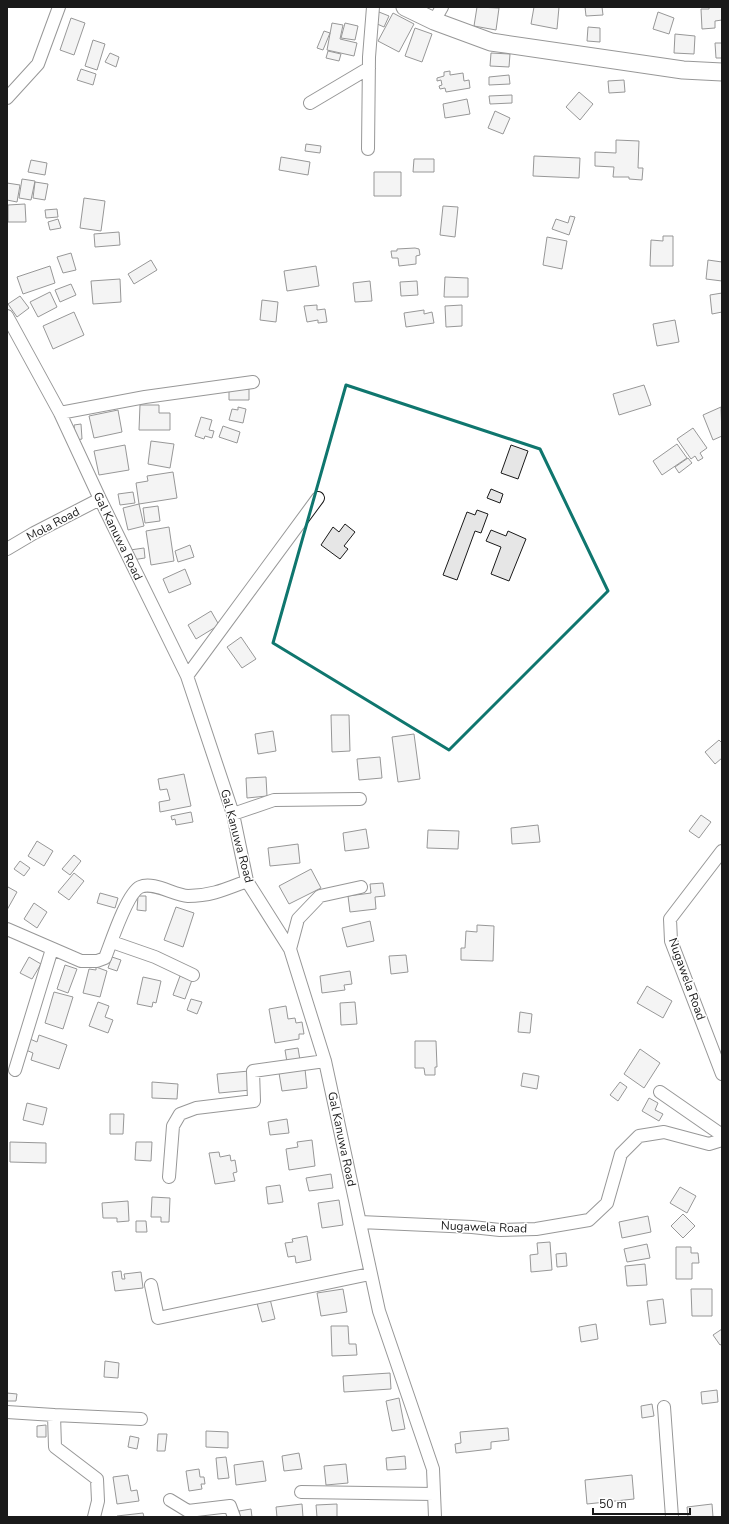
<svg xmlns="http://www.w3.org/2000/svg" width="729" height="1524" font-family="'Nunito Sans',sans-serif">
<rect width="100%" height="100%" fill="#fff"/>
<path fill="#e6e6e6" stroke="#1a1a1a" d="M477,7L499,8L496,30L474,26Z
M534,7H559L557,29L531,24Z
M585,7H602L603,15L586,16Z
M709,7H722V20L715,21V28L702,29L701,9H709Z
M379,12L389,16L384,27L375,23Z
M658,12L674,18L669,34L653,29Z
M393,13L414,24L399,52L378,41Z
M71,18L85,23L74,55L60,50Z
M332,23L343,25L340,39L357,43L354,56L327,50Z
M345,23L358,26L355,40L341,38Z
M588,27L600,28V42L587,41Z
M415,28L432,34L422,62L405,56Z
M324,31L330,33L323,50L317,48Z
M675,34L695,36L694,54L674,53Z
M93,40L105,44L97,70L85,66Z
M715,43H722V58H716Z
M328,51L341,54L339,61L326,58Z
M110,53L119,57L116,67L105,62Z
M491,53L510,54L509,67L490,66Z
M81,69L96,74L93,85L77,80Z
M450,71V75L463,73L464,81L469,80L470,88L446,92L445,88L440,89L439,86L442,85L441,80L437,81V78L444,76V72Z
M509,75L510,84L489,85V77Z
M624,80L625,92L609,93L608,81Z
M579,92L593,104L580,120L566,107Z
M512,95V103L490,104L489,96Z
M467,99L470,114L445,118L443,104Z
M495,111L510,118L503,134L488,128Z
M616,140L639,141L638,168H643L642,180L629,179V177H613L614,167L595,166V152L616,153Z
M306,144L321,146L320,153L305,151Z
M534,156L580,158L579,178L533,176Z
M281,157L310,162L308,175L279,170Z
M414,159H434V172H413Z
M31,160L47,163L45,175L28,172Z
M374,172H401V196H374Z
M22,179L35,181L31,200L19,198Z
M35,182L48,184L45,200L33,198Z
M7,183L20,185L17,202L7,200Z
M84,198L105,201L101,231L80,228Z
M25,204L26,222H8V205Z
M443,206L458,207L455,237L440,235Z
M57,209L58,217L46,218L45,210Z
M570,216L575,217L569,235L552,229L556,219L568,223Z
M58,219L61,228L50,230L48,222Z
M119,232L120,245L95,247L94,234Z
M663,236H673V266H650L651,240L663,241Z
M547,237L567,241L562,269L543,265Z
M415,248L419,249L420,255L416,256V264L399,266L398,258H392L391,251H397V249Z
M71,253L76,270L63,273L57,257Z
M151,260L157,270L134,284L128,274Z
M708,260L722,262V281L706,279Z
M50,266L55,283L23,294L17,277Z
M316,266L319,286L287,291L284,271Z
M445,277L468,278V297H444Z
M120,279L121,302L93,304L91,281Z
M370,281L372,301L355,302L353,283Z
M417,281L418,295L401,296L400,282Z
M71,284L76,295L60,302L55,290Z
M50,292L57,307L38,317L30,302Z
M722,293V312L712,314L710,295Z
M20,296L29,308L17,317L8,304Z
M262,300L278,302L276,322L260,320Z
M317,305V310L325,309L327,322L318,323V320L307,322L304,306Z
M462,305V326L446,327L445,306Z
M424,310V314L432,312L434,323L406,327L404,313Z
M74,312L84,335L53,349L43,326Z
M675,320L679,342L657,346L653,324Z
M644,385L651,405L619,415L613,394Z
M229,389H249V400H229Z
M140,405H159V413H170V430H139Z
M238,407L246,409L243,423L229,420L232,409L238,410Z
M721,407L722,436L713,440L703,415Z
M118,410L122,432L94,438L89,416Z
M201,417L212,420L209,430L214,431L212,438L205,436L204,439L195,436Z
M81,424L82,439L76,440L74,425Z
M223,426L240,432L237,443L219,437Z
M693,428L707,448L700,453L703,458L698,461L695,456L691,459L677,439Z
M151,441L174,444L170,468L148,464Z
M677,444L687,458L662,475L653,461Z
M125,445L129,470L99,475L94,451Z
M511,445L528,451L518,479L501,473Z
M688,458L692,463L679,473L675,467Z
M173,472L177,498L139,504L136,483L148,481L147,476Z
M491,489L503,494L500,503L487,498Z
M133,492L135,503L120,505L118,494Z
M139,504L144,526L128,530L123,508Z
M158,506L160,521L145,523L143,508Z
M477,510L488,514L481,533L475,531L457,580L443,575L467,512L475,515Z
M345,524L355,532L344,546L348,549L340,559L321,545L333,527L339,532Z
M169,527L174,561L151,565L146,531Z
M491,530L506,536L508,531L526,539L509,581L491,574L501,547L486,541Z
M190,545L194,557L178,562L175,551Z
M144,548L145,558L132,560L130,550Z
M185,569L191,584L169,593L163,579Z
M211,611L219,625L196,639L188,625Z
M241,637L256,659L242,668L227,647Z
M331,715H349L350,751L332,752Z
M273,731L276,751L258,754L255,734Z
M414,734L420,779L398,782L392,737Z
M719,740L722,743V758L715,764L705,752Z
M380,757L382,778L359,780L357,759Z
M184,774L191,806L160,812L159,802L170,800L167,789L160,790L158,779Z
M266,777L267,796L247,798L246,778Z
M191,812L193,822L176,825L175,819L172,820L171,816Z
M701,815L711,822L699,838L689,831Z
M538,825L540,842L512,844L511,828Z
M366,829L369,848L345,851L343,833Z
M428,830L459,831L458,849L427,848Z
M37,841L53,851L44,866L28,856Z
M298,844L300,863L270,866L268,848Z
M74,855L81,861L70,875L62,869Z
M20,861L30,868L24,876L14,869Z
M311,869L321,888L289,904L279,886Z
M74,873L84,881L69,900L58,892Z
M383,883L385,896L375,897L376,909L350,912L348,896L371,893L370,884Z
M8,887L17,892L7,910V889Z
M100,893L118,898L115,908L97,903Z
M138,896H146V911L137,910Z
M34,903L47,912L37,928L24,919Z
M176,907L194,913L183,947L164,940Z
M370,921L374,941L347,947L342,928Z
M477,925L494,926L493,961L461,960V948H465L466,931L477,932Z
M406,955L408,972L391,974L389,956Z
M29,957L41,964L32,979L20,973Z
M112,957L121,960L117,971L108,968Z
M65,965L77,969L68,993L57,989Z
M96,967L107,971L100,997L83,993L89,969L96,970Z
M350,971L352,984L344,985L345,990L322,993L320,976Z
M180,976L192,980L185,999L173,995Z
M143,977L161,981L156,1003L153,1002L152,1007L137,1004Z
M647,986L672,1001L663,1018L637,1003Z
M54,992L73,997L63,1029L45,1023Z
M191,999L202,1002L197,1014L187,1010Z
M98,1002L109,1006L105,1017L113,1020L108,1033L89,1026Z
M355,1002L357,1024L341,1025L340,1003Z
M286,1006L288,1019L295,1018L296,1023L302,1022L304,1034H299V1039L275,1043L269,1009Z
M520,1012L532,1014L530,1033L518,1032Z
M39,1035L67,1045L59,1069L31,1060L33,1053L26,1050L30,1039L37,1042Z
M415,1041H436L437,1067H435V1075H425L424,1068H415Z
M298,1048L300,1060L287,1062L285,1050Z
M640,1049L660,1063L644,1088L624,1074Z
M305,1069L307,1088L282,1091L279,1073Z
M249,1071L251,1090L219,1093L217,1074Z
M523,1073L539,1076L537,1089L521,1086Z
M152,1082L178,1084L177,1099L152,1098Z
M620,1082L627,1087L618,1101L610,1095Z
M649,1098L658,1103L655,1110L663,1114L659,1121L642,1111Z
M27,1103L47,1108L43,1125L23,1120Z
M110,1114H124L123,1134H110Z
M287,1119L289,1133L270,1135L268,1122Z
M312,1140L315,1166L289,1170L286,1149L298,1147L297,1142Z
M10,1142L46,1143V1163L10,1162Z
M136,1142H152L151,1161L135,1160Z
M219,1152L220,1157L230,1155L231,1161L235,1160L237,1172L233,1173L235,1181L215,1184L209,1153Z
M331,1174L333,1188L309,1191L306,1178Z
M280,1185L283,1202L268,1204L266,1187Z
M680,1187L696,1196L687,1213L670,1203Z
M152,1197L170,1198L169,1222H161V1217H151Z
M339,1200L343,1225L322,1228L318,1203Z
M128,1201L129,1221L117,1222V1218H103L102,1203Z
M683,1214L695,1226L683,1238L671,1226Z
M648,1216L651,1232L622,1238L619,1222Z
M136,1221H146L147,1232H136Z
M307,1236L311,1260L296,1263L295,1256L288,1257L285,1243L293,1242L292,1239Z
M550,1242L552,1270L531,1272L530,1255L538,1254L537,1243Z
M647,1244L650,1258L627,1262L624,1249Z
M676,1247H691V1253H698L699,1263H692V1279H676Z
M566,1253L567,1266L557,1267L556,1254Z
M645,1264L647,1285L627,1286L625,1266Z
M121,1271L122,1279H125L124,1274L141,1272L143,1288L115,1291L112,1272Z
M343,1289L347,1312L321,1316L317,1293Z
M691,1289H712V1316H692Z
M270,1299L275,1319L262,1322L257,1303Z
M663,1299L666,1323L650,1325L647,1301Z
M596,1324L598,1339L581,1342L579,1327Z
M331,1326H348L349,1344H356L357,1355L332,1356Z
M722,1329V1344L720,1345L713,1335Z
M105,1361L119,1363L118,1378L104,1377Z
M390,1373L391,1389L344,1392L343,1376Z
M717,1390L718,1402L702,1404L701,1392Z
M7,1393L17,1394L16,1401H7Z
M399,1398L405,1429L392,1431L386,1401Z
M652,1404L654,1416L642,1418L641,1406Z
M46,1425V1437H37V1426Z
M508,1428L509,1440L491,1442V1449L456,1453L455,1444L461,1443L460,1432Z
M206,1431L228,1432V1448L206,1447Z
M158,1434H167L165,1451H157Z
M130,1436L139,1438L137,1449L128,1447Z
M299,1453L302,1469L284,1471L282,1456Z
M405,1456L406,1469L387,1470L386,1458Z
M226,1457L229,1478L218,1479L216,1458Z
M263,1461L266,1481L236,1485L234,1465Z
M346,1464L348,1483L326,1485L324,1466Z
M199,1469L200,1477H204L205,1484H201L202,1489L189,1491L186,1471Z
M128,1475L131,1491L137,1490L139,1501L117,1504L113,1477Z
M632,1475L634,1499L587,1504L585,1480Z
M302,1504L303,1517H277L276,1507Z
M337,1504V1517H317L316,1505Z
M712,1504L713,1517H688L687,1507Z
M251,1509L252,1517H240L239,1511Z
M143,1513L144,1517H117V1516Z"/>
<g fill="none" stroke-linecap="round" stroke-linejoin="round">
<g stroke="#1a1a1a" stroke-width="14">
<path id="street" d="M434,21L442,7
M7,98L38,64L59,7
M310,103L369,68
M368,149L369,57L373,7
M7,316L60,413L100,499L187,676L233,814L247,881L290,949L325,1061L379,1311L433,1469L435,1517
M60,413L145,397L253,382
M7,549L34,533L100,499
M187,676L318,498
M233,814L274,800L360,799
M722,851L670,919L671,941L722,1074
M7,929L81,961H97L105,958C111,943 127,893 140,887C153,881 174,895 188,896C211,896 226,889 247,881
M112,942L155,957L193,975
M290,949L298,919L320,896L361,887
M15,1070L52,949
M660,1092L722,1135
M169,1177L173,1126L180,1114L196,1108L254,1101L253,1071L325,1061
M360,1222L472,1227L500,1230L536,1229L589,1220L607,1203L621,1154L639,1136L664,1132L709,1144L722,1140
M151,1285L158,1318L370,1274
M664,1407L672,1517
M7,1412L54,1415L55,1447L97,1479L98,1501L94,1517
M54,1415L141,1419
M301,1492L434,1494
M170,1500L188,1511L230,1506L234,1517"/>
</g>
<g stroke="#1a1a1a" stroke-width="19">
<path id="secondary" d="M405,7L434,21L491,42L683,70L722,72"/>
</g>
<use href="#street" stroke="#fff" stroke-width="12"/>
<use href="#secondary" stroke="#fff" stroke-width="17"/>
</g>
<path d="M0 0H729V1524H0ZM346,385L540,449L608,591L449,750L273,643Z" fill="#fff" fill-opacity=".55" fill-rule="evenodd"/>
<path fill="none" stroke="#0f766e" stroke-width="3" stroke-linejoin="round" d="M346,385L540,449L608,591L449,750L273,643Z"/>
<g text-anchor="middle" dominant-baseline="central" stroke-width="3" stroke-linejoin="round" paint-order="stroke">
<g font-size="12" fill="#1a1a1a" stroke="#fff">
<text transform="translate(53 524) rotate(-28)">Mola Road</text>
<text transform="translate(118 536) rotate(64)">Gal Kanuwa Road</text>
<text transform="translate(237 836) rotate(75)">Gal Kanuwa Road</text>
<text transform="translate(687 979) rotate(70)">Nugawela Road</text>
<text transform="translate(342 1139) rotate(78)">Gal Kanuwa Road</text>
<text transform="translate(484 1227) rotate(2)">Nugawela Road</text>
</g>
</g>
<rect width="729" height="1524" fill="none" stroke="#1a1a1a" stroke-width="16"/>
<path d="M593 1508v6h97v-6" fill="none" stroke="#1a1a1a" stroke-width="2"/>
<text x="599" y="1508" font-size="12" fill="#1a1a1a" stroke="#ffffff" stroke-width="3" paint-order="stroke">50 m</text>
</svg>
